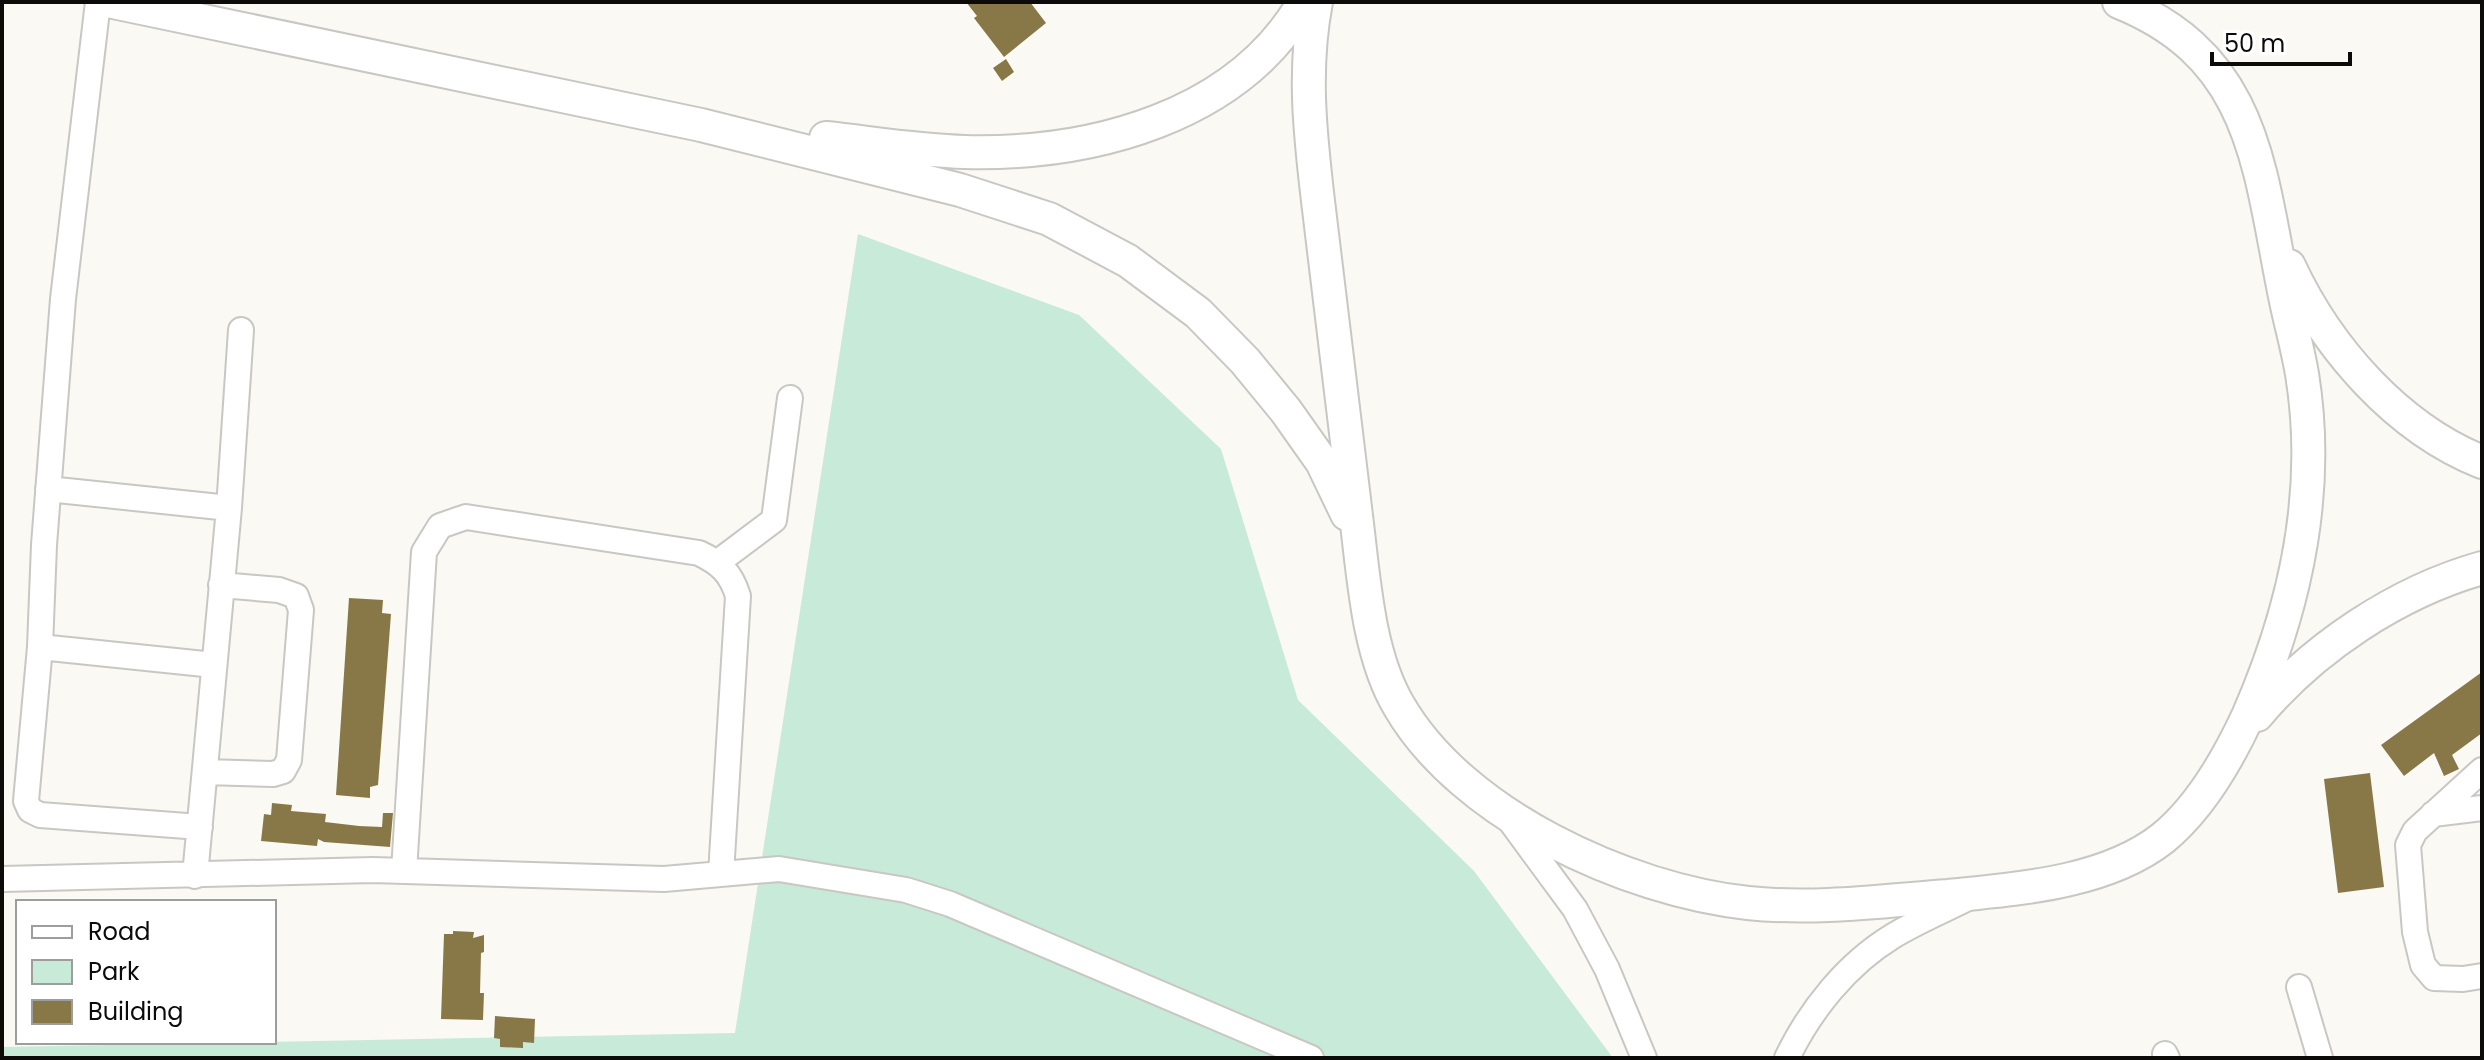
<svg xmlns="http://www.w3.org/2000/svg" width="2484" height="1060" font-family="Poppins,sans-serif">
<rect width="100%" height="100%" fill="#faf9f4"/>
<path fill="#c7ead9" d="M858,234L1079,315L1221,449L1298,700L1474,871L1613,1058H2V1047L735,1033Z"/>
<path fill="#897847" d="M966,2H1030L1046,23L1004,57L974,18L977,16Z
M1006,59L1014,72L1002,81L993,68Z
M349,598L383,600L382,613L391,614L378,785L370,787V798L336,795Z
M2482,672V733L2452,755L2459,769L2444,776L2434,753L2404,776L2381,745Z
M2370,773L2384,887L2338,893L2324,779Z
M272,803L292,805L291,811L326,814L325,822L359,826L382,827L383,813H393L390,847L324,842L318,839L317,846L261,841L264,814L271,815Z
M453,931L474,932L473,938L484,935V952L481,953L480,993H484L483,1020L441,1019L444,934H453Z
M495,1016L535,1019L534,1043L523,1042V1048L500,1047V1039L494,1038Z"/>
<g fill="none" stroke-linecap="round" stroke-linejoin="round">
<g stroke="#c9c7c3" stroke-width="28">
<path id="minor" d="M98,2L63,299L44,545L40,647L26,801L30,810L40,815L200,827
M48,489L229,508
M718,562L774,520L790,398
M40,647L214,665
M2482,770L2415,831L2408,845L2415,932L2423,965L2434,978L2463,979L2482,976
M205,772L273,774L283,771L289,760L301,610L296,596L279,590L221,585
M2433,814L2482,808
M1511,822L1575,909L1607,969L1644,1058
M404,871L424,552L440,526L466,517L699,553C720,563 731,573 738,596L721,874
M195,876L229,508L241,330
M2,879L373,870L664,879L779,869L906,890L950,904L1311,1058
M2299,987L2320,1058
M2165,1054L2167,1058
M1787,1058C1810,1010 1847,964 1893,936C1916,922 1942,911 1966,899"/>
</g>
<g stroke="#c9c7c3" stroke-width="36">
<path id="major" d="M113,2L701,125L960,190L1049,219L1128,261L1198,313L1245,361L1286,411L1322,462L1347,514
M1316,2C1303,69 1310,133 1318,201C1324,251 1330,301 1336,350C1343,408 1350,466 1357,524C1364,582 1369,656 1399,706C1462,815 1627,890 1748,903C1815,910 1882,901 1948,896C2018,889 2106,883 2163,838C2201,807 2228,759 2248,716C2295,609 2321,491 2302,374C2298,350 2291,325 2286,301C2259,172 2258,58 2119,2
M826,138C872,143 919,151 965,152C1091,155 1237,118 1304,2
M2289,266C2327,348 2397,428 2482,462
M2257,715C2313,648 2397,592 2482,568"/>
</g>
<use href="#minor" stroke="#fff" stroke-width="24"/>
<use href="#major" stroke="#fff" stroke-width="32"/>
</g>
<rect width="2484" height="1060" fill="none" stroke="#0c0b0a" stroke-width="8"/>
<rect x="16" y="900" width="260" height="144" fill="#ffffff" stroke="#9e9d9d" stroke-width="2"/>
<rect x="32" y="926" width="40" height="12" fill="#ffffff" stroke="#9e9d9d" stroke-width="2"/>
<text x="88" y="940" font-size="24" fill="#0c0b0a">Road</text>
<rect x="32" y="960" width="40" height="24" fill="#c7ead9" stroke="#9e9d9d" stroke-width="2"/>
<text x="88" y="980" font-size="24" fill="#0c0b0a">Park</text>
<rect x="32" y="1000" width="40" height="24" fill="#897847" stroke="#9e9d9d" stroke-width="2"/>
<text x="88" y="1020" font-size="24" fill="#0c0b0a">Building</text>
<path d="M2212 52v12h138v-12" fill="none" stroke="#0c0b0a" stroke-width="4"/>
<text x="2224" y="52" font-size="24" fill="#0c0b0a" stroke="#ffffff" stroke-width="6" paint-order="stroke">50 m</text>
</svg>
